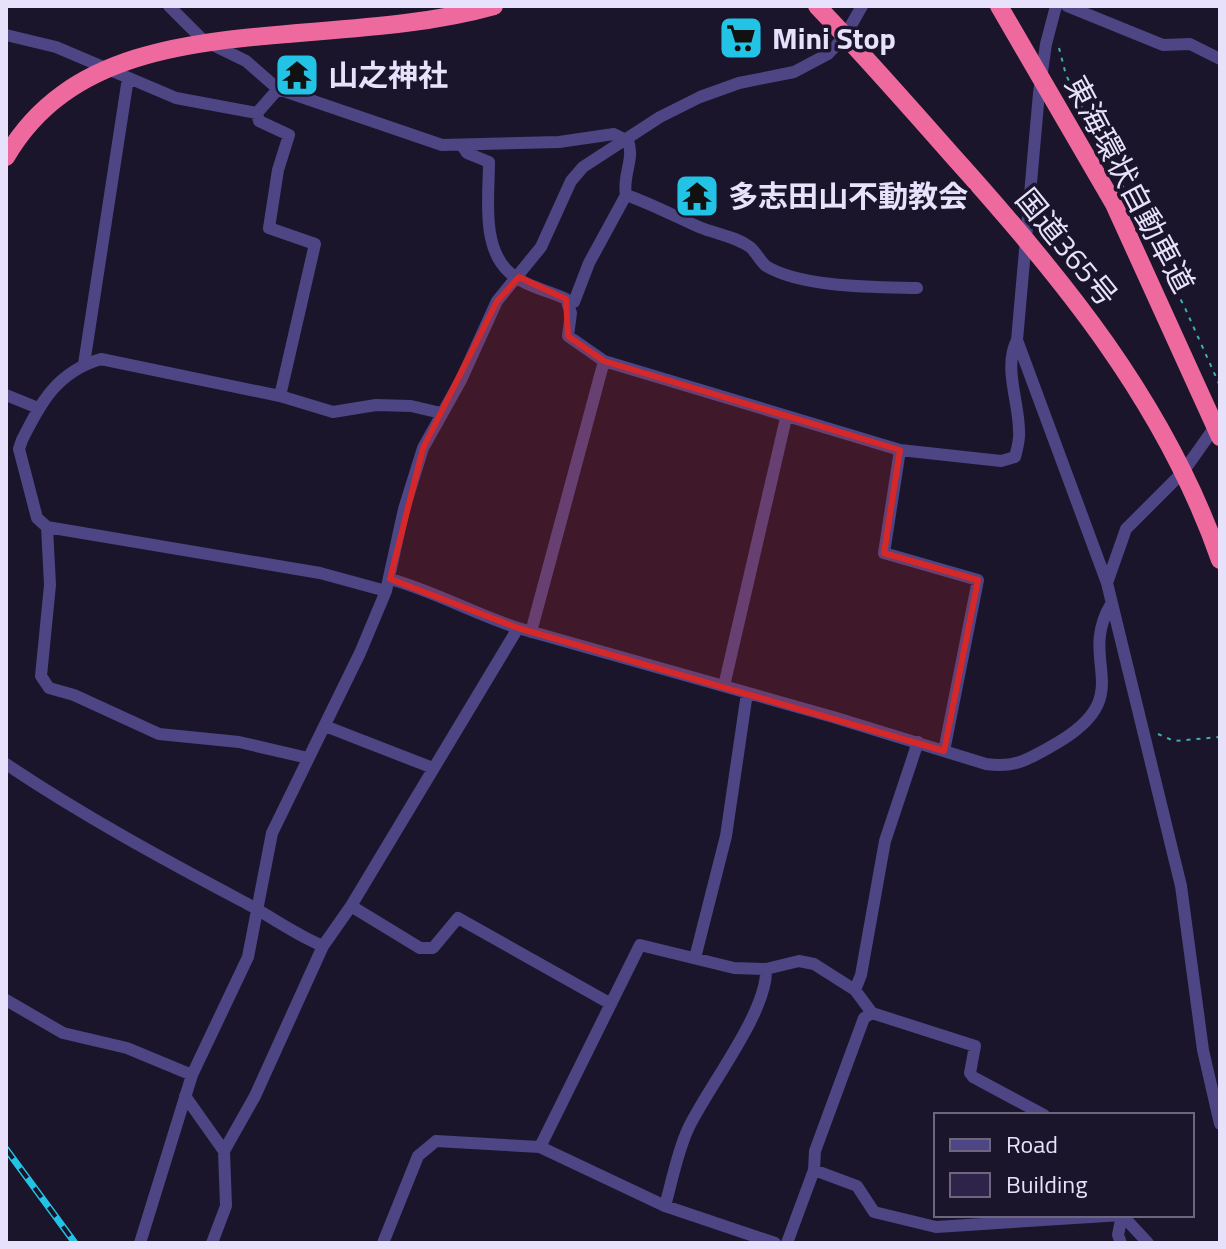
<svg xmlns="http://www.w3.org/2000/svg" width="1226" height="1249" font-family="'Titillium Web','Noto Sans JP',sans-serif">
<defs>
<pattern id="building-hatch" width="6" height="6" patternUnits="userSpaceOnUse" patternTransform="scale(2)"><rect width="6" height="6" fill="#2e2349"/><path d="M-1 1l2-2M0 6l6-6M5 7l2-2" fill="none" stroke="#4c4364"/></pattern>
</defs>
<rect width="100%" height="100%" fill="#1a152a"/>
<path fill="url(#building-hatch)" stroke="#483773" stroke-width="2" d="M686,186L711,190L708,207L683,202Z"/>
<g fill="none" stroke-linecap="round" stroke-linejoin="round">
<path stroke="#3fafb2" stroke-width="2" stroke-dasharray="4 6" stroke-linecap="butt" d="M1059,48L1066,75L1185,308L1220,386
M1158,734L1174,741L1220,737"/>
<path stroke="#4d4584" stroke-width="12" d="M169,6L203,40L246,61L278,89L442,145L559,142L614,134L628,141C635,159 622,176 626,195
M1056,6L1046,44L1039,93L1017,340L1107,583L1181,886L1203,1050L1220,1124
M1067,6L1163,45L1190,44L1220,59
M6,35L56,47L176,98L257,113L278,89
M257,113L259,121L289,135L278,170L269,228L315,244L280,396
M463,147L467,153L489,162C489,195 481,247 509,272C522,285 549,291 566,299L571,313L568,336L604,361L900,450L1001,461L1015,457C1017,449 1020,439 1019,431C1019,401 1003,368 1017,340
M568,305L574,302L589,263L626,195C652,204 674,216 699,227C716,234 735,236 750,247C756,252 760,261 766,266C802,288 876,287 917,288
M84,364L128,78
M6,395L38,408
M900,450L884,553L978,580L944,751
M47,527L50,585L41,676L49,688L74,695L159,734L239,742L308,758
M390,579C434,591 474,614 518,628L833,717L986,764C1014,768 1025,761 1050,747C1143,696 1075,664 1111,604
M1107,583L1126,529L1183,472L1217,424
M386,591L320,573L47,527L37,518L19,449L22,440C41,402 57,372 101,359L280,396L333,412L376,405L411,406L441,413
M531,632L604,361
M724,686L786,418
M325,726L433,768
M6,764C82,815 161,858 242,901C269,915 294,934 323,946
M351,906L420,948H433L458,918L611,1004
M695,958L726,836L747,693
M855,990L861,975L885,841L918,742
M6,1000L63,1033L127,1048L192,1075
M185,1096L224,1151
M814,1170L857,1186L874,1212L936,1227L1122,1215
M665,1206C672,1181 677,1153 688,1129C707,1088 768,1012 766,969
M1122,1215L1148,1243
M140,1243L192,1075L248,957L272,833L360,653L386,591L404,509L423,448L461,380L497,301L541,247L571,181L583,167L660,117L700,97L739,83L794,72L828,54L845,36L862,6
M212,1243L226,1206L224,1151L255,1096L323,946L351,906L518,628
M383,1243L418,1156L436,1141L540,1147
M775,1243L665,1206L540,1147L640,945L734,968L766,969L799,961L814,964L855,990L872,1013L975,1046L970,1073L973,1077L1044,1115
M787,1243L814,1170L815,1151L864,1018L872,1013
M1121,1243L1118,1235L1122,1215"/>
<path stroke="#ee6a9e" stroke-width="18" d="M817,6C863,54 907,104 951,154C1061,276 1165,402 1220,560
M999,6L1114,204L1220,437
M6,157C97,0 319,55 494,6"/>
<g stroke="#23c3e6" stroke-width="7">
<path id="rail" d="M6,1149L75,1243"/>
</g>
<use href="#rail" stroke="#1a152a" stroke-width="4" stroke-dasharray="12" stroke-linecap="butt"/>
</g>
<path fill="#d62828" fill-opacity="0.2" stroke="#d62828" stroke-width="6" stroke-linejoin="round" d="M519,277L566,299L568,336L604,361L900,450L884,553L978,580L944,751L518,628L390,579L423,448L497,301Z"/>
<defs>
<g id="supermarket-square" transform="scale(2.3)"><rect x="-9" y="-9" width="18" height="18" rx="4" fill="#23c3e6" stroke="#1a152a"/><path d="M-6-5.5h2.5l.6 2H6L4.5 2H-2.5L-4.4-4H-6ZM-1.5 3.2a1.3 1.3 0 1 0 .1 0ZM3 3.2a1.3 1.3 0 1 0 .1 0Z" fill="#111"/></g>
<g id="temple-square" transform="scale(2.3)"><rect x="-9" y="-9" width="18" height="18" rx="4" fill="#23c3e6" stroke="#1a152a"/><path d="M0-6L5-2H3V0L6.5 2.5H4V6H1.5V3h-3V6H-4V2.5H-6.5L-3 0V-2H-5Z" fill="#111"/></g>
</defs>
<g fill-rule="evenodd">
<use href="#supermarket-square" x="741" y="38"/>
<use href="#temple-square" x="297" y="75"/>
<use href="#temple-square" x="697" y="196"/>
</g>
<g text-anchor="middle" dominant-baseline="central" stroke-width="7" stroke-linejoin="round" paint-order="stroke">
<g font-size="30" font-weight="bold" fill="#e7e1fc" stroke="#1a152a" text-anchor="start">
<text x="772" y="38">Mini Stop</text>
<text x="328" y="75">山之神社</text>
<text x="728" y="196">多志田山不動教会</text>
</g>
<g font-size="30" fill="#e7e1fc" stroke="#1a152a">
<text transform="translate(1130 184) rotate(62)">東海環状自動車道</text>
<text transform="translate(1067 247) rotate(51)">国道365号</text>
</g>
</g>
<rect width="1226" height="1249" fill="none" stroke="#e7e1fc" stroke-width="16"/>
<rect x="934" y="1113" width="260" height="104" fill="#1a152a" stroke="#6c677e" stroke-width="2"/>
<rect x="950" y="1139" width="40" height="12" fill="#4d4584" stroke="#6c677e" stroke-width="2"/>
<text x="1006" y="1153" font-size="24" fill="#e7e1fc">Road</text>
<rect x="950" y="1173" width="40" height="24" fill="#2e2349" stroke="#6c677e" stroke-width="2"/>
<text x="1006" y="1193" font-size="24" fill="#e7e1fc">Building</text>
</svg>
